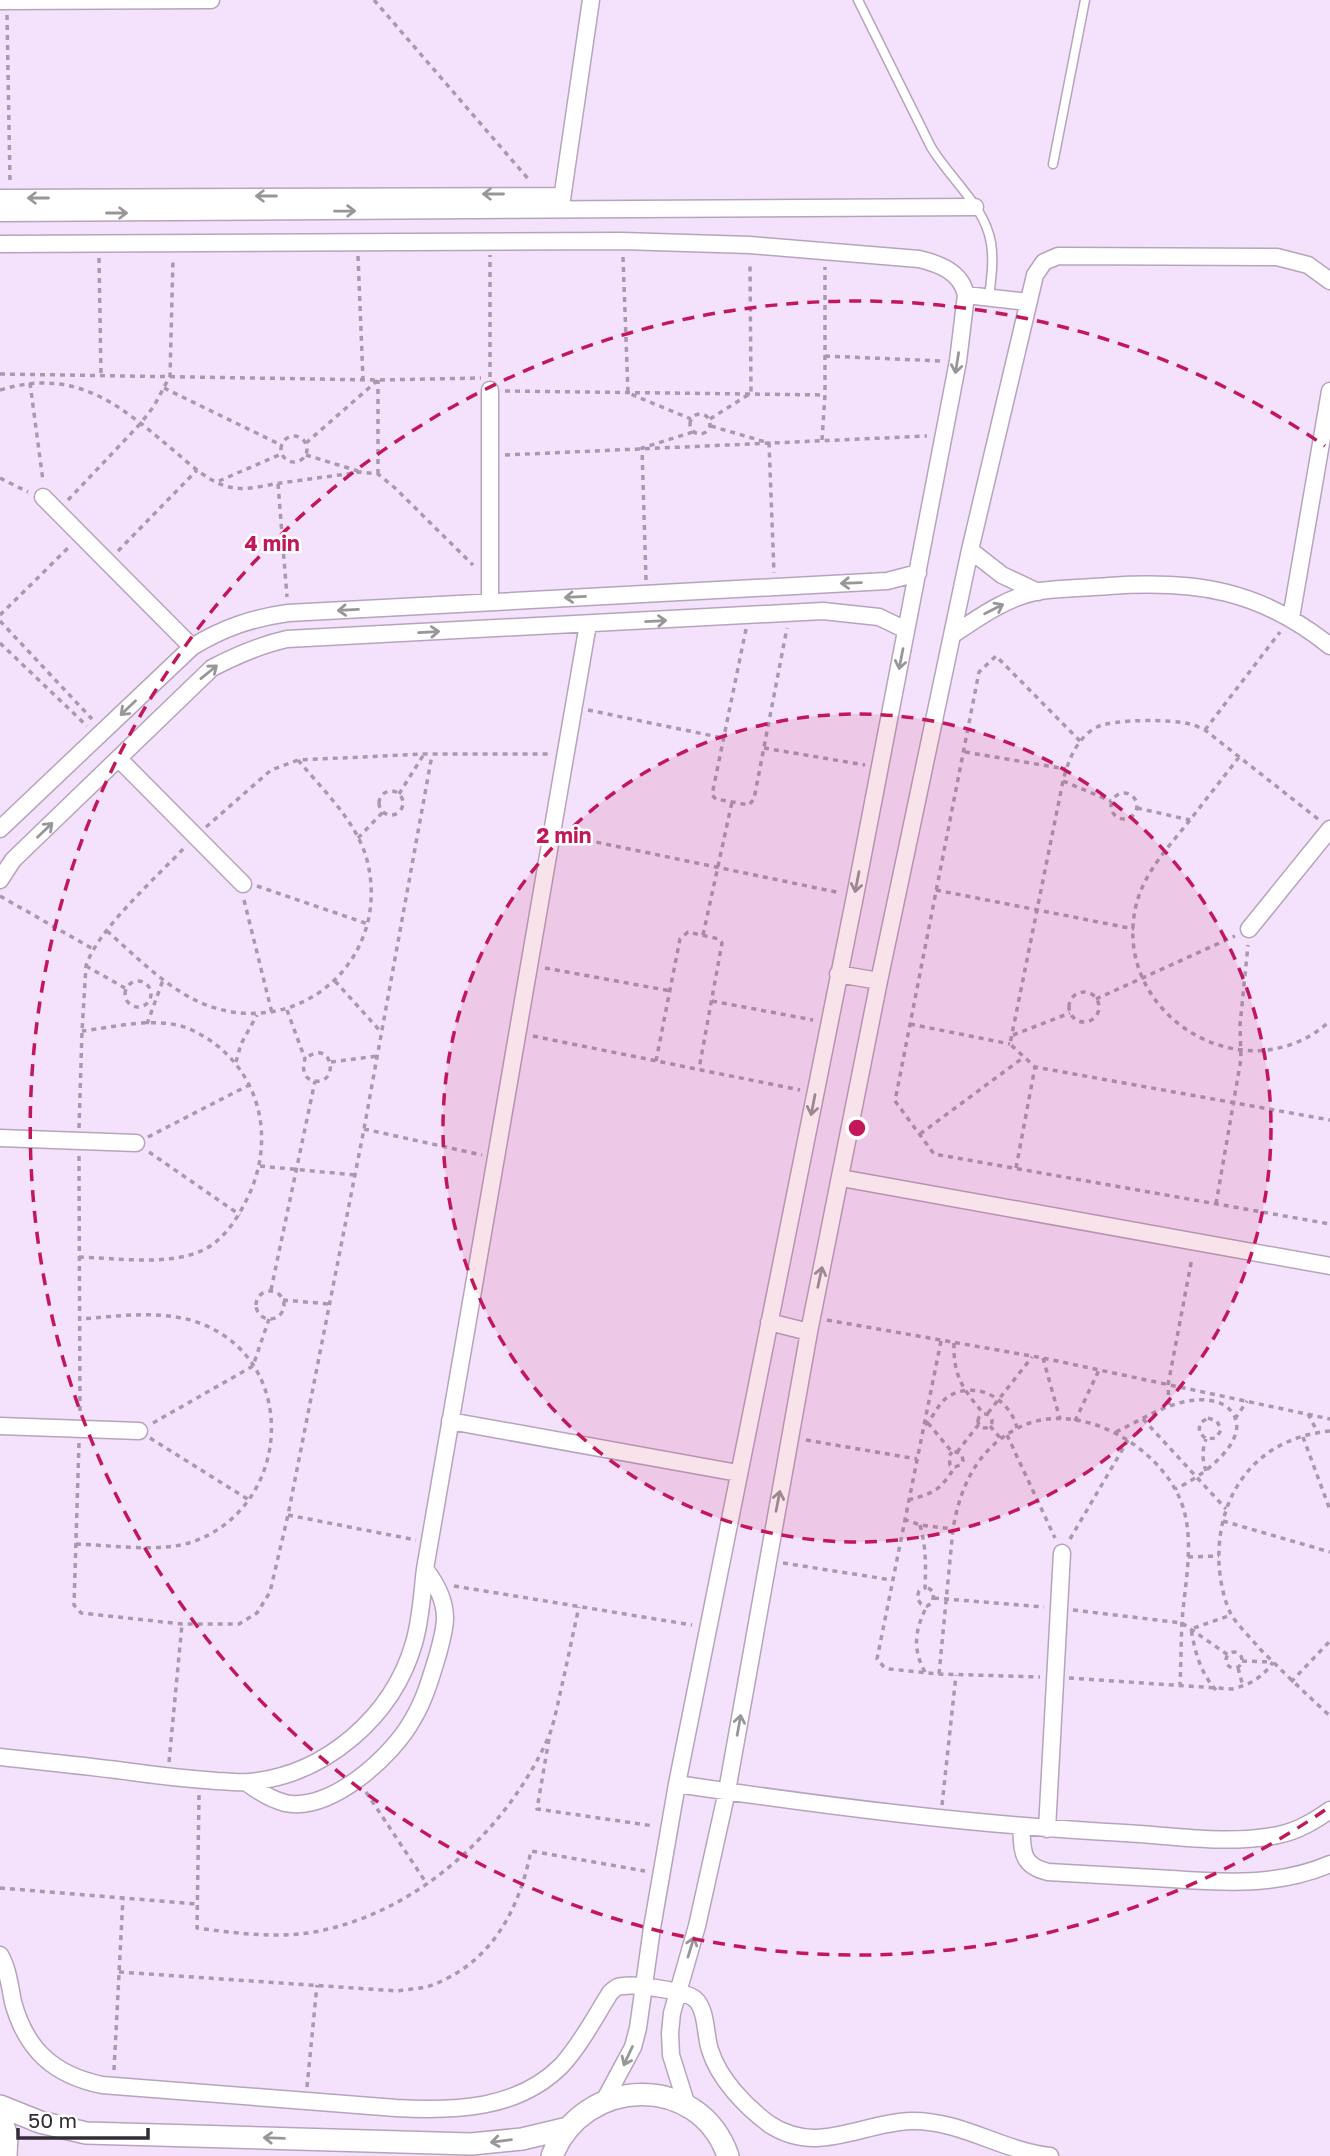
<svg xmlns="http://www.w3.org/2000/svg" width="1330" height="2156" font-family="'Golos Text',sans-serif">
<rect width="100%" height="100%" fill="#f4e1fb"/>
<g fill="none" stroke-linecap="round" stroke-linejoin="round">
<g stroke="#b6a4bd" stroke-width="11">
<path id="service" d="M858,0L931,147C950,179 985,206 991,243C994,261 991,280 989,298
M1053,164L1085,0"/>
</g>
<g stroke="#b6a4bd" stroke-width="19">
<path id="minor" d="M0,1L211,0
M0,198L561,196
M561,206L591,0
M0,213L975,207
M0,244L622,241L750,245L919,259C940,264 961,272 966,295L958,361L855,896L677,1784L652,1928L638,2028L633,2047L604,2101
M966,295L1028,302
M43,497L192,647
M970,550L1002,575L1038,592
M490,601V390
M1291,618L1330,391
M954,634C979,617 1009,596 1040,591C1063,588 1087,588 1109,586C1197,580 1260,590 1330,646
M119,759L243,884
M0,829L192,647C223,628 252,618 288,613L887,581L918,573
M0,880L13,860L212,668C237,655 260,645 287,639L823,611L879,617L906,630
M1249,929L1330,829
M838,974L879,981
M0,1138L136,1143
M841,1178L1330,1266
M769,1322L809,1332
M450,1421L738,1473
M0,1426L139,1431
M0,1757C44,1762 88,1766 132,1772C161,1776 189,1779 217,1781C228,1781 239,1783 249,1782C326,1775 393,1716 414,1643C421,1619 422,1594 425,1569L588,624
M247,1783C259,1792 270,1799 285,1803C330,1813 393,1756 413,1719C425,1699 431,1677 438,1654C441,1643 445,1629 445,1618C445,1600 435,1582 425,1569
M677,1784C825,1806 974,1825 1125,1833C1175,1836 1229,1845 1278,1835C1298,1831 1314,1821 1330,1810
M1021,1826C1023,1851 1020,1865 1048,1872C1089,1874 1131,1877 1172,1879C1226,1883 1279,1886 1330,1864
M1047,1829L1062,1553
M0,1955C8,1968 10,1987 13,2002C26,2050 54,2075 102,2085L396,2108C454,2111 518,2110 562,2065C581,2044 595,2017 610,1993C614,1989 617,1986 623,1986C636,1984 686,1991 695,1999C707,2010 705,2035 710,2050C719,2079 745,2106 769,2124C817,2156 860,2123 911,2121C961,2120 1002,2151 1050,2156
M687,2106L671,2055L670,2033L672,2013L697,1926L727,1791L809,1332L879,981L970,550L1035,275L1044,262L1058,256L1277,257L1308,265L1330,281"/>
</g>
<g stroke="#b6a4bd" stroke-width="24">
<path id="tertiary" d="M0,2106L40,2122L86,2133L471,2144L522,2139L568,2128
M0,2116L7,2136L6,2156
M552,2156C583,2076 699,2072 728,2156"/>
</g>
<path stroke="#a89aad" stroke-width="3.5" stroke-dasharray="5 5" stroke-linecap="butt" d="M374,0L530,181
M7,15L10,182
M358,256L363,380
M623,257L628,393L691,419
M99,258L101,375
M825,356L941,361
M0,374L378,380L481,378
M490,377V255
M30,383L43,481
M164,388L281,445
M0,390C79,366 123,408 179,455C194,468 213,485 234,488C249,490 266,485 281,483C308,479 334,476 360,472L378,474L395,488L473,565
M505,391L825,395
M690 424a10 10 0 1 1 20 0a10 10 0 1 1-20 0Z
M710,419L751,393L750,262
M711,426L769,443L774,573
M281 449a13 13 0 1 1 26 0a13 13 0 1 1-26 0Z
M822,440L825,395V267
M306,443L378,380
M306,455L358,471
M505,455L927,436
M378,474V380
M0,478L28,492
M219,481L281,454
M278,484L287,597
M68,500L141,423L154,406L170,376L173,258
M118,551L197,470
M646,580L642,448L693,432
M0,615L69,547
M0,621L92,719
M746,629L712,795L716,799L749,805L754,799L787,628
M0,643L87,726
M588,710L723,738
M1205,730L1280,632
M1080,741L996,656L979,672L895,1101L934,1154L1330,1224
M764,748L865,765
M965,752L1066,769
M1239,757C1223,778 1206,799 1190,820C1168,848 1142,874 1135,910C1114,1018 1248,1096 1330,1021
M1063,781L1111,801
M379 803a12 12 0 1 1 24 0a12 12 0 1 1-24 0Z
M1111 806a13 13 0 1 1 26 0a13 13 0 1 1-26 0Z
M399,794L424,754
M1137,808L1190,820
M1318,819L1205,730C1200,728 1195,725 1190,724C1173,719 1112,719 1097,727C1077,737 1068,761 1063,781L1010,1044L1035,1067L1330,1120
M206,827L271,770L298,760L425,754H549
M567,836L841,893
M358,838L383,812
M257,886L368,924
M936,890L1134,929
M0,896L93,949
M244,900L272,1013
M107,931C138,958 170,992 209,1006C303,1039 392,957 367,860C357,822 323,790 298,760
M703,935L732,802
M86,966L125,988
M545,968L671,991
M125 994a13 13 0 1 1 26 0a13 13 0 1 1-26 0Z
M335,981L382,1033
M1069 1007a15 15 0 1 1 30 0a15 15 0 1 1-30 0Z
M1096,999L1235,936
M712,1001L813,1020
M287,1010L305,1059C302,1067 303,1079 314,1081C341,1085 332,1036 305,1059
M147,1024L163,980
M910,1024L1010,1044
M1013,1035L1070,1013
M533,1036L800,1090
M656,1061L680,939L688,932L719,939L722,943L699,1069
M236,1062L241,1044L257,1015
M331,1062L378,1056
M79,1128L82,1031L86,966C97,930 157,877 185,847
M364,1129L482,1155
M920,1134L1024,1057
M148,1137L249,1085
M149,1152L240,1215
M79,1156L80,1415
M260,1166L355,1175
M1016,1168L1035,1067
M1216,1204L1241,1059L1240,1025L1248,945
M79,1257C115,1258 168,1266 201,1251C222,1242 236,1221 246,1201C279,1137 259,1062 192,1030C160,1015 115,1027 82,1031
M271,1290L315,1081
M256 1305a14 14 0 1 1 28 0a14 14 0 1 1-28 0Z
M283,1300L329,1304
M827,1320L1043,1358L1330,1419
M941,1341L877,1659L884,1667L890,1669L939,1674L1040,1677
M954,1343C953,1376 963,1389 983,1413
M1043,1358L1060,1419
M1169,1405L1168,1385L1192,1258
M988,1413L1032,1357
M978 1421a7 7 0 1 1 14 0a7 7 0 1 1-14 0Z
M1308,1414L1318,1433
M1208,1418L1217,1421L1221,1430L1216,1438L1206,1439L1199,1432L1200,1423Z
M1143,1419L1226,1509
M1235,1419L1247,1401
M1075,1421L1099,1370
M153,1423L253,1366L269,1319
M928,1423L952,1452H957L962,1455L963,1461L960,1465L955,1467L950,1465L949,1456L952,1452
M925,1425C934,1417 938,1403 949,1396C977,1380 1010,1399 1017,1428
M990,1426L1001,1439
M1330,1431C1257,1438 1216,1493 1219,1564C1220,1580 1224,1602 1232,1616C1240,1628 1251,1638 1260,1649C1283,1672 1306,1694 1330,1716
M1116,1432C1141,1420 1168,1402 1196,1400C1207,1399 1223,1401 1231,1411C1255,1440 1197,1480 1175,1489
M1007,1435L1055,1538
M1303,1437L1330,1510
M150,1438L249,1500
M806,1440L917,1459
M79,1443L74,1605L81,1613L182,1624H239L257,1613L270,1592L288,1515L364,1129L432,755
M957,1452L979,1424
M1206,1471C1202,1459 1202,1450 1206,1439
M908,1500C935,1493 940,1490 955,1467
M288,1515L416,1540
M904,1519L920,1525L953,1529
M1223,1521L1330,1552
M920,1525C926,1546 926,1566 925,1588L919,1591L917,1598L921,1604L927,1606L932,1603L934,1593L930,1589L925,1588
M1070,1539L1128,1440
M76,1544C111,1545 159,1553 192,1542C291,1508 301,1363 202,1324C164,1309 121,1316 81,1319
M1188,1557L1219,1556
M783,1563L892,1580
M454,1586L692,1625
M934,1598L1044,1607
M1073,1610L1182,1623L1228,1655
M1226 1660a8 8 0 1 1 16 0a8 8 0 1 1-16 0Z
M1242,1661L1272,1662
M1238,1668L1243,1686
M925,1672C912,1649 915,1629 927,1606
M939,1674L953,1529C960,1487 977,1450 1016,1429C1074,1397 1156,1443 1180,1499C1196,1537 1185,1581 1182,1621C1181,1642 1181,1664 1180,1685
M1069,1678L1232,1689C1250,1685 1263,1677 1273,1662
M1291,1682L1330,1641
M1216,1690C1200,1672 1195,1652 1191,1629L1231,1615
M549,1739L537,1809L654,1826
M169,1762L182,1624
M366,1792L427,1884
M199,1795L197,1928C234,1933 271,1938 308,1933C413,1917 507,1832 549,1736C555,1720 558,1702 562,1685C568,1659 573,1633 579,1607
M942,1805L956,1675
M0,1888L197,1904
M119,1972L398,1991C407,1989 417,1989 426,1987C438,1984 450,1977 460,1971C502,1943 521,1899 531,1851L645,1871
M114,2070L123,1897
M307,2087L317,1985"/>
<use href="#service" stroke="#fff" stroke-width="8"/>
<use href="#minor" stroke="#fff" stroke-width="16"/>
<use href="#tertiary" stroke="#fff" stroke-width="21"/>
</g>
<defs><path id="oneway-shaft" d="M-6 0H5M1.5-3L5.5 0L1.5 3" fill="none" stroke-width="1.6" stroke-linecap="round" stroke-linejoin="round" transform="scale(1.75)"/></defs>
<g stroke="#99969a">
<use href="#oneway-shaft" transform="translate(493 194) rotate(180)"/>
<use href="#oneway-shaft" transform="translate(266 196) rotate(180)"/>
<use href="#oneway-shaft" transform="translate(38 198) rotate(180)"/>
<use href="#oneway-shaft" transform="translate(345 211) rotate(-1)"/>
<use href="#oneway-shaft" transform="translate(117 213)"/>
<use href="#oneway-shaft" transform="translate(957 363) rotate(99)"/>
<use href="#oneway-shaft" transform="translate(851 583) rotate(178)"/>
<use href="#oneway-shaft" transform="translate(575 597) rotate(177)"/>
<use href="#oneway-shaft" transform="translate(994 609) rotate(-27)"/>
<use href="#oneway-shaft" transform="translate(348 610) rotate(177)"/>
<use href="#oneway-shaft" transform="translate(656 621) rotate(-3)"/>
<use href="#oneway-shaft" transform="translate(429 632) rotate(-3)"/>
<use href="#oneway-shaft" transform="translate(901 659) rotate(101)"/>
<use href="#oneway-shaft" transform="translate(209 672) rotate(-39)"/>
<use href="#oneway-shaft" transform="translate(128 708) rotate(136)"/>
<use href="#oneway-shaft" transform="translate(45 830) rotate(-44)"/>
<use href="#oneway-shaft" transform="translate(857 882) rotate(101)"/>
<use href="#oneway-shaft" transform="translate(813 1105) rotate(101)"/>
<use href="#oneway-shaft" transform="translate(820 1277) rotate(-78)"/>
<use href="#oneway-shaft" transform="translate(778 1501) rotate(-79)"/>
<use href="#oneway-shaft" transform="translate(739 1725) rotate(-80)"/>
<use href="#oneway-shaft" transform="translate(691 1947) rotate(-73)"/>
<use href="#oneway-shaft" transform="translate(628 2056) rotate(115)"/>
<use href="#oneway-shaft" transform="translate(274 2138) rotate(-178)"/>
<use href="#oneway-shaft" transform="translate(501 2141) rotate(173)"/>
</g>
<circle cx="857" cy="1128" r="414" fill="#c2185b" fill-opacity=".12"/>
<g fill="none" stroke="#c2185b" stroke-width="3.5" stroke-dasharray="12 9">
<circle cx="857" cy="1128" r="414"/>
<path d="M1325 1810A827 827 0 1 1 1325 446"/>
</g>
<circle cx="857" cy="1128" r="10" fill="#c2185b" stroke="#fff" stroke-width="3.5"/>
<g font-size="21" text-anchor="middle" font-weight="bold" fill="#c2185b" stroke="#fff" stroke-width="5" stroke-linejoin="round" paint-order="stroke">
<text x="272" y="551">4 min</text>
<text x="564" y="843">2 min</text>
</g>
<path d="M18 2128v10h130v-10" fill="none" stroke="#332c36" stroke-width="3.5"/>
<text x="28" y="2128" font-size="21" fill="#332c36" stroke="#ffffff" stroke-width="5" paint-order="stroke">50 m</text>
</svg>
